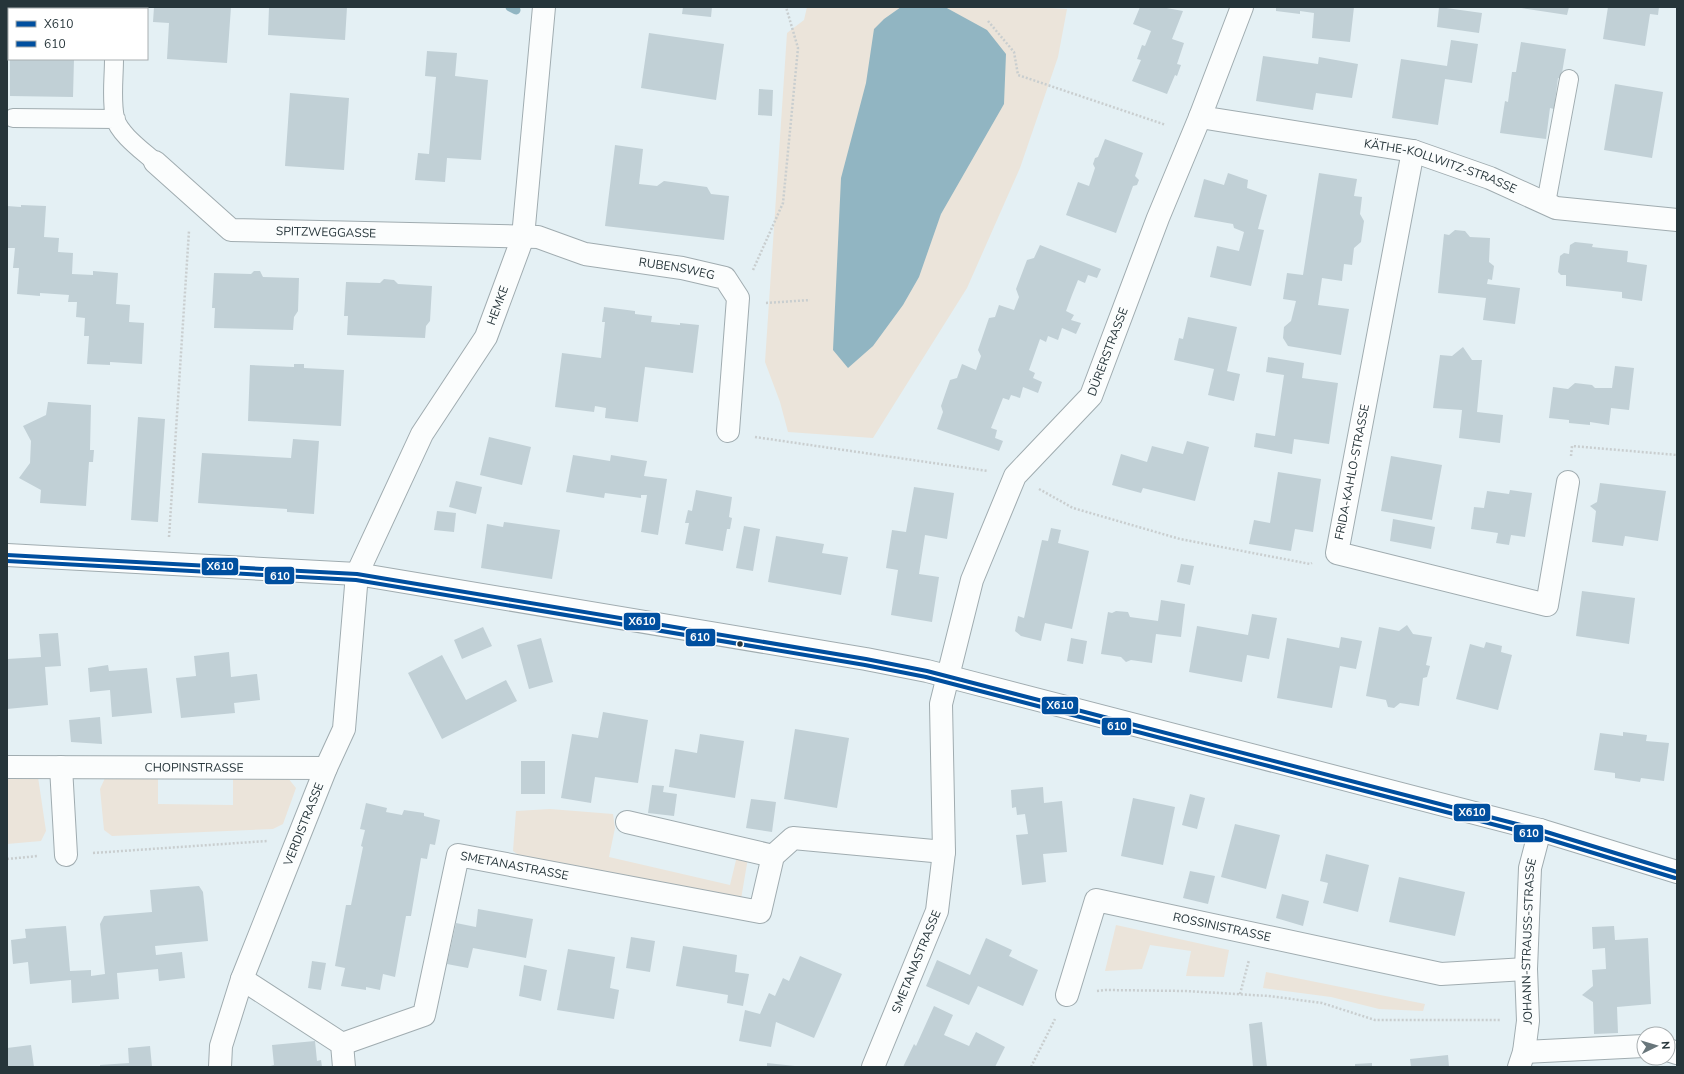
<svg xmlns="http://www.w3.org/2000/svg" width="1684" height="1074" font-family="'Nunito Sans',sans-serif">
<rect width="100%" height="100%" fill="#e4f0f4"/>
<path fill="#ebe4da" d="M807,7H1035L1067,9L1058,57L1020,168L967,288L873,438L788,432L780,402L765,362L787,33L804,20Z
M158,775V804L233,805V776L288,778L296,788L283,824L273,829L112,836L104,830L100,789L105,778Z
M7,776L38,777L46,831L41,841L7,844Z
M550,809L613,814L615,828L609,857L730,885L737,856L748,858L741,899L520,856L513,851L516,811Z
M1116,925L1229,950L1224,977L1186,976L1191,951L1150,945L1142,969L1105,971Z
M1266,972L1425,1004L1423,1011L1379,1009L1331,997L1263,988Z"/>
<path fill="#91b5c2" d="M901,7H945L987,30L1006,54L1004,104L941,214L919,277L903,305L873,346L848,368L833,350L841,178L866,83L874,29L884,19Z"/>
<g fill="none" stroke-linecap="round" stroke-linejoin="round">
<path stroke="#91b5c2" stroke-width="9" d="M510,7L516,10"/>
</g>
<path fill="#c1d0d6" d="M154,7H231L227,63L167,59L169,23L153,22Z
M269,7H347L345,40L268,35Z
M683,7H712L711,17L682,14Z
M1140,7H1161L1183,11L1172,39L1184,43L1177,64L1181,65L1177,76L1175,75L1167,94L1132,81L1141,60L1137,59L1142,45L1145,46L1151,31L1133,24Z
M1276,7H1354L1350,42L1312,38L1314,13L1300,11V14L1276,11Z
M1439,7L1482,13L1479,33L1437,27Z
M1515,7H1569L1567,15Z
M1608,7H1659L1658,15L1650,14L1645,46L1603,39Z
M649,33L724,44L716,100L641,88Z
M1451,40L1478,44L1472,83L1445,79L1438,125L1392,118L1401,59L1447,66Z
M1521,42L1566,49L1561,79L1558,78L1554,109L1550,108L1546,139L1500,133L1505,101L1508,102L1512,72H1516Z
M427,51L457,53L455,76L488,80L481,160L447,158L445,182L415,180L418,153L429,154L436,77L425,76Z
M1263,56L1318,64L1319,57L1358,64L1352,98L1316,93L1313,110L1256,101Z
M10,59H74L73,97L10,96Z
M1615,84L1663,92L1652,158L1604,150Z
M759,89L773,90L772,116L758,115Z
M290,93L349,98L344,170L285,166Z
M1105,139L1143,153L1135,176L1139,180L1137,185L1133,186L1116,233L1066,215L1078,182L1089,186L1095,168L1093,164L1095,158L1098,157Z
M615,145L643,149L639,184L657,186L664,181L707,187L711,194L729,196L724,240L605,226Z
M1228,173L1248,180L1247,188L1267,195L1258,229L1264,230L1251,286L1210,277L1217,246L1239,251L1244,232L1234,228L1233,224L1194,217L1204,179L1224,185Z
M1319,173L1357,179L1354,196L1362,197L1360,214L1364,221L1361,242L1354,248L1352,265L1344,264L1342,281L1322,278L1318,305L1349,309L1341,355L1288,346L1283,338L1284,327L1291,321L1296,301L1283,299L1287,273L1303,275Z
M21,205L46,206L44,237L59,238L58,252L73,253L72,274L93,275V271L118,273L116,304L130,305L129,322L144,323L142,364L110,362V365L87,364L89,336H84L85,318L76,317L77,302H68L69,295L40,293V296L17,294L19,268H13L15,248H7V206L21,207Z
M1455,230L1465,231L1470,237L1490,238L1489,262L1494,266L1492,280L1488,279L1487,284L1520,288L1515,324L1483,320L1486,298L1438,293L1444,234L1449,235Z
M1575,242L1593,244L1592,247L1628,251L1627,262L1647,265L1642,301L1622,298V292L1566,286V275H1561L1558,272L1560,256L1564,253L1569,254L1570,245Z
M1040,245L1101,269L1097,278L1088,275L1085,283L1078,280L1072,295L1066,311L1074,315L1071,320L1081,323L1076,334L1062,328L1058,340L1048,336L1046,342L1040,339L1029,370L1035,373L1033,378L1042,382L1038,393L1023,387L1020,398L1011,395L1009,400L1003,398L991,428L997,430L995,438L1003,441L999,451L937,429L943,412L941,406L950,380L957,378L962,364L976,370L981,356L978,350L989,318L995,317L999,305L1014,310L1019,297L1016,289L1027,260L1034,258Z
M254,271H260L263,277L299,278L298,311L294,317L293,330L214,328L215,308H212L214,273L251,274Z
M384,279L394,280L398,284L432,286L430,321L426,326L425,338L347,335L348,316H344L346,282L380,283Z
M604,307L635,311V314L652,316L651,322L680,325V323L699,325L693,373L645,367L638,422L605,418L606,408L595,406L594,412L555,407L562,353L601,358L605,322H602Z
M1188,317L1237,327L1227,371L1240,374L1234,401L1208,395L1214,369L1174,360L1179,338L1183,339Z
M1463,347L1472,360H1482L1477,412L1503,415L1500,443L1459,438L1462,410L1433,408L1440,355L1452,356Z
M1268,357L1304,363L1302,378L1338,383L1329,444L1294,439L1292,454L1254,447L1256,433L1275,436L1284,375L1266,372Z
M294,364H304V368L344,370L341,426L248,421L250,365L294,367Z
M1615,366L1634,368L1629,410L1611,408L1609,425L1590,422V425L1569,423V420L1549,418L1553,387L1568,389L1575,383L1592,385L1595,388H1612Z
M48,402L91,405L90,450H94L93,462H89L86,506L40,503L41,490L19,478L30,463L31,441L23,426L46,415Z
M138,417L165,419L158,522L131,520Z
M489,437L531,447L522,485L480,475Z
M293,439L319,441L314,514L287,512V509L198,503L202,453L291,458Z
M1187,441L1209,447L1195,501L1143,488L1141,493L1112,485L1121,454L1147,462L1152,446L1183,454Z
M573,455L610,461L611,455L647,461L644,476L667,479L658,535L641,532L647,495H641V498L605,493L604,498L566,492Z
M1391,456L1442,465L1432,520L1381,511Z
M1278,472L1321,479L1313,532L1295,529L1291,551L1249,544L1254,520L1270,523Z
M456,481L482,487L476,514L449,507Z
M1600,483L1666,491L1658,541L1625,536L1623,546L1592,542L1596,511L1590,506L1597,502Z
M914,487L954,493L947,539L925,535L919,574L939,577L932,622L891,615L898,570L886,568L892,530L906,532Z
M696,490L732,497L729,517L732,518L730,529H727L723,551L685,544L689,523H685L688,510L692,511Z
M1510,490L1532,493L1525,537L1511,535L1509,545L1496,543L1498,533L1471,529L1474,507L1484,508L1487,491L1509,494Z
M437,511L456,513L454,532L434,530Z
M1393,519L1435,527L1431,549L1390,541Z
M504,522L560,530L552,579L481,568L487,524L503,527Z
M744,526L760,529L753,571L736,568Z
M1051,528L1061,530L1058,543L1089,551L1072,629L1045,623L1041,641L1021,636L1015,631L1018,616L1024,618L1042,540L1048,541Z
M776,536L824,544L822,553L848,557L841,595L768,582Z
M1181,564L1194,566L1190,585L1177,582Z
M1582,591L1635,598L1629,644L1576,636Z
M1161,600L1185,604L1181,637L1156,634L1152,663L1131,660L1126,662L1121,657L1101,654L1108,612L1112,613L1116,611L1128,612L1130,617L1158,621Z
M1252,614L1277,618L1269,659L1247,655L1242,682L1189,672L1197,626L1248,635Z
M1407,625L1413,634L1432,637L1426,665L1430,666L1427,677L1423,678L1419,706L1400,703L1394,708L1388,707L1386,700L1366,696L1379,627L1399,631Z
M483,627L492,646L462,659L454,640Z
M58,633L61,666L45,667L48,705L7,709V659L41,657L39,634Z
M1341,637L1362,641L1356,669L1340,666L1332,708L1277,698L1287,638L1339,648Z
M541,638L553,682L529,689L517,645Z
M1071,638L1087,641L1083,664L1067,661Z
M1486,642L1502,646L1501,652L1512,655L1498,710L1456,699L1470,644L1484,648Z
M229,652L231,677L257,674L260,700L234,703L235,713L181,718L176,678L196,676L194,656Z
M442,655L466,700L506,680L517,701L442,739L408,673Z
M108,665L109,671L147,668L152,713L112,717L110,690L90,692L88,668Z
M603,712L648,720L638,783L595,777L591,803L561,798L572,734L598,738Z
M100,717L102,744L71,742L69,720Z
M795,729L849,738L837,808L784,799Z
M1623,732L1647,735L1646,741L1669,743L1664,781L1641,778L1640,782L1615,778V773L1594,770L1600,733L1623,736Z
M700,734L744,741L735,798L669,787L675,749L697,753Z
M521,761H545V794H521Z
M652,785L664,786L663,792L677,794L674,816L648,813Z
M1043,787L1044,803L1062,801L1067,852L1043,854L1046,882L1022,885L1016,835L1028,834L1025,814L1017,815L1016,807L1012,808L1011,790Z
M1190,794L1205,798L1197,829L1182,825Z
M1133,798L1175,807L1163,865L1121,856Z
M751,799L776,802L772,832L746,828Z
M366,803L387,808L386,812L402,815L404,810L424,813V816L440,820L435,845L430,844L427,859L421,858L411,916H406L395,977L383,974L380,990L366,987V990L341,986L345,968L335,966L346,905H351L363,847L361,846L365,830L360,829Z
M1235,824L1280,835L1266,889L1221,877Z
M1326,854L1369,865L1358,912L1323,903L1328,883L1320,881Z
M1190,871L1215,876L1208,904L1183,898Z
M1399,877L1465,892L1455,936L1389,922Z
M199,886L203,892L208,941L155,946L156,955L182,952L185,978L159,981L158,969L117,973L119,999L72,1003L71,980L30,984L28,962L13,964L11,940L26,938L25,929L66,926L70,971L91,970V976L105,974L100,924L104,916L152,912L150,890Z
M1282,894L1309,901L1303,926L1276,918Z
M478,909L533,919L526,958L473,948L468,968L447,964L456,923L476,927Z
M1614,926L1615,940L1648,938L1651,1004L1617,1007L1618,1033L1594,1034L1593,1002L1582,995L1593,986L1592,970L1606,969L1605,948L1593,949L1592,927Z
M631,937L655,941L650,972L626,968Z
M986,938L1012,950L1009,956L1038,970L1023,1006L978,986L969,1005L926,986L937,960L970,975Z
M683,946L737,955L735,972L749,974L743,1006L727,1003L728,995L676,986Z
M568,949L615,957L610,988L619,990L614,1019L557,1010Z
M800,956L842,974L814,1038L776,1022L771,1047L739,1041L745,1010L760,1014L769,993L775,996L783,978L789,981Z
M312,961L326,963L321,990L308,988Z
M524,965L547,970L541,1001L519,996Z
M934,1006L953,1015L944,1035L969,1046L976,1032L1005,1047L995,1067H903L914,1044L916,1046Z
M1262,1022L1267,1067H1253L1249,1024Z
M315,1041L317,1061L321,1060L322,1067H267L274,1065L272,1045Z
M31,1045L34,1067H7V1048Z
M150,1046L152,1067H100V1065L129,1063L128,1048Z
M1448,1055L1449,1067H1411L1410,1059Z
M767,1063L795,1066V1067H767Z
M1372,1063V1067H1355V1064Z"/>
<g fill="none" stroke-linecap="round" stroke-linejoin="round">
<g stroke="#a0acb0" stroke-width="20">
<path id="lane" d="M115,9V7
M114,59C114,78 111,100 115,118C119,134 143,151 155,162
M13,118L116,119
M1546,203L1569,79"/>
</g>
<g stroke="#a0acb0" stroke-width="24">
<g id="street">
<path id="s1" d="M1200,117L1413,151L1490,178L1556,208L1677,220"/>
<path d="M1413,151L1337,553L1547,605L1568,482"/>
<path id="s2" d="M155,162L231,230L538,237L585,254L682,268L725,278L738,298L728,431"/>
<path d="M7,555L357,574L866,659L927,671L1540,830L1677,872"/>
<path id="s3" d="M7,767L326,768"/>
<path d="M61,767L66,855"/>
<path d="M627,822L773,856"/>
<path d="M242,979L342,1044L344,1067"/>
<path id="s4" d="M1067,995L1096,900L1441,974L1526,969"/>
<path id="s5" d="M342,1044L424,1015L458,855L760,912L773,856L793,838L944,852"/>
<path d="M1668,1050L1677,1053"/>
<path d="M1524,1052L1644,1046"/>
<path id="s6" d="M220,1067L221,1046L242,979L326,768L344,729L357,574L422,434L486,337L523,237L544,7"/>
<path id="s7" d="M873,1067L937,911L944,852L941,704L972,580L1015,476L1091,396L1158,218L1200,117L1242,7"/>
<path id="s8" d="M1519,1067L1524,1052L1528,1021L1526,969L1530,868L1540,830"/>
</g>
</g>
<path stroke="#c9cecf" stroke-width="2.5" stroke-dasharray="2 2" stroke-linecap="butt" d="M988,21L1014,52L1018,75L1166,125
M753,270L783,203L798,48L786,7
M766,303L810,300
M755,437L988,471
M1571,456L1572,446L1677,455
M1039,489L1073,508L1180,539L1310,564L1312,563
M169,537L189,231
M93,853L267,841
M7,859L38,856
M1097,991L1106,990L1186,991L1269,996L1322,1003L1375,1020H1500
M1240,994L1249,960
M1031,1067L1055,1019"/>
<use href="#lane" stroke="#fbfdfd" stroke-width="18"/>
<use href="#street" stroke="#fbfdfd" stroke-width="22"/>
<g stroke="#fff" stroke-width="7">
<path id="bus-1" d="M7,555L357,574L866,659L927,671L1540,830L1677,872"/>
</g>
<g stroke="#fff" stroke-width="7">
<path id="bus-2" d="M7,561L356,580L865,665L926,677L1538,836L1675,878"/>
</g>
<use href="#bus-1" stroke="#004f9f" stroke-width="4"/>
<use href="#bus-2" stroke="#004f9f" stroke-width="4"/>
</g>
<circle fill="#26353a" stroke="#fff" stroke-width="1.5" cx="740" cy="644" r="3.5"/>
<g text-anchor="middle" dominant-baseline="central" stroke-width="3.5" stroke-linejoin="round" paint-order="stroke">
<g font-size="12" fill="#26353a" stroke="#fff">
<text stroke="none"><textPath href="#s1" startOffset="246">KÄTHE-KOLLWITZ-STRASSE</textPath></text>
<text stroke="none"><textPath href="#s2" startOffset="197">SPITZWEGGASSE</textPath></text>
<text stroke="none"><textPath href="#s2" startOffset="552">RUBENSWEG</textPath></text>
<text stroke="none"><textPath href="#s6" startOffset="821">HEMKE</textPath></text>
<text stroke="none"><textPath href="#s7" startOffset="774">DÜRERSTRASSE</textPath></text>
<text transform="translate(1352 472) rotate(-79)">FRIDA-KAHLO-STRASSE</text>
<text stroke="none"><textPath href="#s3" startOffset="187">CHOPINSTRASSE</textPath></text>
<text stroke="none"><textPath href="#s6" startOffset="258">VERDISTRASSE</textPath></text>
<text stroke="none"><textPath href="#s5" startOffset="308">SMETANASTRASSE</textPath></text>
<text stroke="none"><textPath href="#s4" startOffset="228">ROSSINISTRASSE</textPath></text>
<text stroke="none"><textPath href="#s8" startOffset="127">JOHANN-STRAUSS-STRASSE</textPath></text>
<text stroke="none"><textPath href="#s7" startOffset="114">SMETANASTRASSE</textPath></text>
</g>
</g>
<g stroke="#fff" stroke-width="1.5">
<rect x="201" y="557" width="38" height="19" rx="4" fill="#004f9f"/>
<rect x="264" y="566" width="31" height="19" rx="4" fill="#004f9f"/>
<rect x="623" y="612" width="38" height="19" rx="4" fill="#004f9f"/>
<rect x="685" y="628" width="31" height="19" rx="4" fill="#004f9f"/>
<rect x="1041" y="696" width="38" height="19" rx="4" fill="#004f9f"/>
<rect x="1101" y="717" width="31" height="19" rx="4" fill="#004f9f"/>
<rect x="1453" y="803" width="38" height="19" rx="4" fill="#004f9f"/>
<rect x="1513" y="824" width="31" height="19" rx="4" fill="#004f9f"/>
</g>
<g font-size="11" text-anchor="middle" font-weight="bold" fill="#fff">
<text x="220" y="570">X610</text>
<text x="280" y="580">610</text>
<text x="642" y="625">X610</text>
<text x="700" y="641">610</text>
<text x="1060" y="709">X610</text>
<text x="1117" y="730">610</text>
<text x="1472" y="816">X610</text>
<text x="1529" y="837">610</text>
</g>
<rect width="1684" height="1074" fill="none" stroke="#26353a" stroke-width="16"/>
<rect x="8" y="8" width="140" height="52" fill="#ffffff" stroke="#a8aeb0"/>
<rect x="16" y="21" width="20" height="6" fill="#004f9f" stroke="#a8aeb0"/>
<text x="44" y="28" font-size="12" fill="#26353a">X610</text>
<rect x="16" y="41" width="20" height="6" fill="#004f9f" stroke="#a8aeb0"/>
<text x="44" y="48" font-size="12" fill="#26353a">610</text>
<g transform="translate(1656 1046) rotate(85)"><circle r="19" fill="#ffffff" stroke="#a8aeb0"/>
<path d="M0-3L7 15L0 10L-7 15Z" fill="#68767b"/>
<text y="-6" font-size="11" font-weight="bold" text-anchor="middle" fill="#26353a">N</text>
</g>
</svg>
